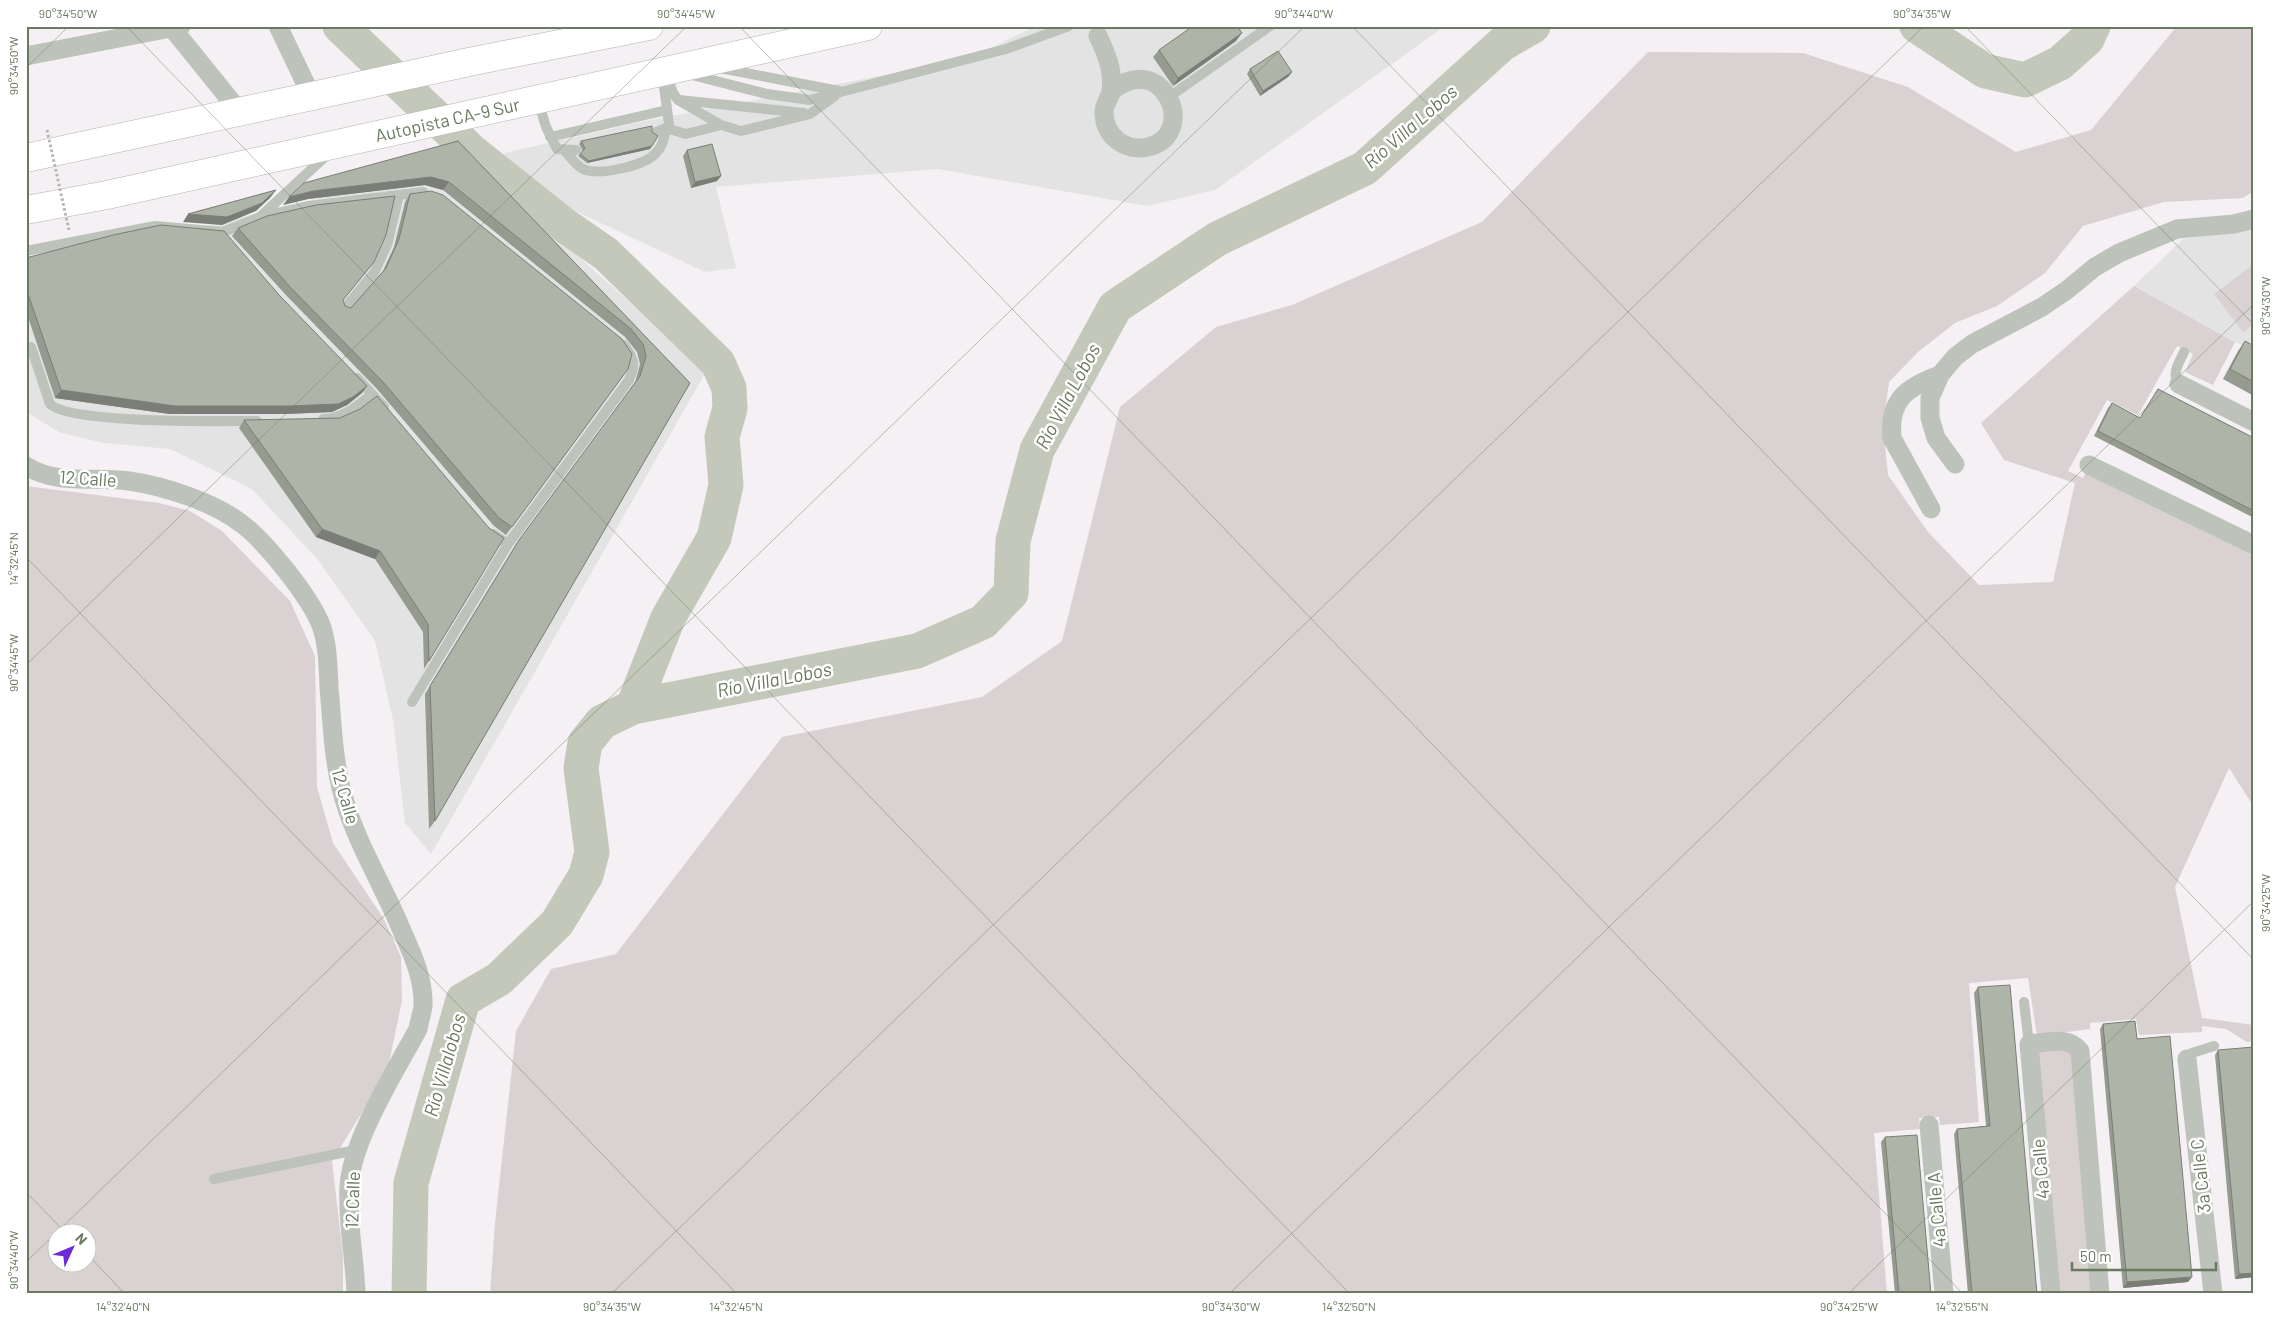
<svg xmlns="http://www.w3.org/2000/svg" width="2280" height="1320" font-family="Barlow,sans-serif">
<rect width="100%" height="100%" fill="#f4f0f3"/>
<path fill="#e4e3e4" d="M1036,26H1445L1215,190L1147,206L938,169L716,187L736,268L705,272L471,162L707,370L431,854L405,823L393,720L375,641L319,561L252,489L170,449L104,443L61,433L26,412V270L469,161L645,121L968,59Z
M2254,228V352L2134,286L2183,239Z"/>
<path fill="#dad1d3" fill-rule="evenodd" d="M2177,26H2254V191L2243,198L2164,202L2083,226L2045,273L1997,306L1955,323L1918,352L1889,382L1883,425L1888,475L1928,532L1979,585L2053,582L2075,483L2004,460L1981,423L2134,286L2235,342L2213,385L2185,372L2193,354L2177,346L2138,415L2107,400L2068,471L2083,478L2092,461L2254,542V807L2229,768L2175,887L2202,1018L2254,1025V1041L2247,1042L2226,1029L2202,1026V1032L2139,1035L2136,1019L2090,1023V1029L2037,1036L2028,978L1969,983L1979,1122L1940,1125L1939,1117L1919,1118L1920,1129L1874,1133L1887,1294H490L495,1223L516,1031L551,969L616,954L782,737L982,697L1062,641L1120,407L1216,327L1292,305L1482,222L1648,52L1803,53L1908,87L2016,152L2091,130Z
M2254,264V324L2243,332L2214,294Z
M26,486L159,503L190,511L222,531L290,601L315,656L317,787L333,843L384,919L401,957L402,1001L387,1072L332,1161L343,1256V1294H26ZM58,1232H88V1262H58Z
M2029,1044L2080,1051L2100,1294H2051Z"/>
<g fill="none" stroke-linecap="round" stroke-linejoin="round">
<path stroke="#c3c8ba" stroke-width="35" d="M340,26L471,151L564,225L606,254L718,363L729,388L730,408L722,437L726,485L714,538L668,618L633,707
M1917,26L1985,71L2025,80L2060,63L2087,39L2093,26
M409,1294L411,1183L463,1000L499,979L557,923L586,875L592,852L581,768L585,743L602,722L633,707L917,651L983,622L1011,593L1013,541L1037,450L1115,307L1217,239L1365,168L1502,44L1533,26"/>
<g stroke="#afb4ac" stroke-width="29">
<g id="trunk">
<path d="M26,158L469,62L649,26"/>
<path id="s1" d="M26,210L107,195L868,26"/>
</g>
</g>
<path stroke="#bdc2ba" stroke-width="10" d="M720,68L839,91
M666,72L673,93L678,100L721,125L741,131L810,114L835,96
M688,74L767,94L810,100L1006,49L1069,26
M1169,97L1270,26
M679,100L804,113
M538,101L546,127L557,149L576,150
M656,132L666,128L669,124L663,79
M550,137L667,110
M565,151C571,158 577,167 585,170C602,175 644,166 656,153C663,146 664,138 666,128L686,134L721,125
M261,216L329,153
M26,251L155,226L223,232L260,217L309,206L423,192
M344,309L374,273L387,245L399,195
M31,347L50,404C71,424 221,421 257,421
M357,378L384,407
M2179,384C2171,374 2179,363 2184,352
M323,419C344,418 357,406 372,394
M493,534L508,544L629,380C636,365 634,358 624,345
M412,702L508,544
M2024,1002L2029,1044
M2187,1059L2192,1053L2214,1046
M214,1179L356,1150"/>
<path stroke="#bdc2ba" stroke-width="19" d="M278,26L312,97
M172,28L240,112
M1098,36C1106,53 1114,71 1111,91C1110,98 1104,104 1104,112C1104,136 1125,152 1148,147C1201,134 1161,47 1111,92
M26,56L181,26
M2179,384L2254,422
M1955,464L1936,438L1930,418V398L1940,375L1955,357L1972,344L2042,307L2067,290L2095,267L2119,253L2177,229L2234,224L2254,219
M2089,465L2254,545
M26,466C59,486 94,476 129,481C164,486 214,502 242,524C266,542 310,597 321,625C328,645 328,666 329,687C332,721 333,755 341,788C352,833 377,875 396,917C408,946 424,973 423,1006C422,1014 419,1022 418,1029C396,1070 351,1141 349,1187C347,1223 355,1258 356,1294
M1931,509L1892,438C1888,400 1907,387 1940,375
M2187,1059L2213,1294
M1929,1125L1944,1294
M2051,1294L2029,1044C2047,1043 2068,1035 2080,1051L2100,1294"/>
<use href="#trunk" stroke="#fff" stroke-width="28"/>
<path stroke="#b3b7b1" stroke-width="3" stroke-dasharray="2.5 2.5" stroke-linecap="butt" d="M47,130L69,230"/>
</g>
<path fill="#969b90" d="M1236,41L1173,86L1153,57L1159,50Z
M1250,69L1292,72L1288,77L1260,96L1247,74Z
M458,141L690,383L435,821L429,829L425,694L514,548L635,383L640,364L637,352L625,337L443,190L425,185L308,199L283,205Z
M581,141L650,149L587,163L578,156L583,151L579,144Z
M687,150L721,176L717,181L691,188L683,156Z
M410,194L628,369L506,535L494,526L377,389L285,294L232,236L238,228L374,262L343,300L345,306L351,308L382,273L394,247L405,202Z
M26,258L362,393L347,405L332,412L285,414H170L55,398L26,311Z
M2245,341L2254,346V396L2223,379L2238,351Z
M2158,389L2254,438V518L2094,436L2108,408L2112,403L2140,418Z
M244,420L489,528L429,661L424,669L423,632L375,559L316,537L239,428Z
M1978,987L2037,1294H1968L1954,1134L1957,1129L1986,1126L1974,993Z
M2103,1024L2137,1039L2188,1282L2123,1288L2100,1029Z
M2218,1050L2254,1277L2235,1279L2215,1055Z
M1885,1137L1931,1294H1895L1881,1142Z"/>
<path fill="#7a7e76" d="M1242,33L1236,41L1173,86L1178,78Z
M1292,72L1288,77L1260,96L1263,91Z
M652,146L650,149L587,163L589,161Z
M721,176L717,181L691,188L695,182Z
M431,177L449,182L443,190L425,185L308,199L283,205L289,197L313,191Z
M276,190L270,198L256,211L222,225L183,222L188,214Z
M367,386L362,393L347,405L332,412L285,414H170L55,398L61,390Z
M322,529L380,551L375,559L316,537Z
M2254,1273V1277L2235,1279L2239,1274Z
M2192,1277L2188,1282L2123,1288L2127,1282Z"/>
<path fill="#aeb4a8" stroke="#7a7e76" d="M1193,26H1237L1242,33L1178,78L1159,50Z
M1278,51L1292,72L1263,91L1250,69Z
M652,126V132L658,136L652,146L589,161L580,154L585,148L581,141Z
M458,141L690,383L435,821L430,686L519,540L640,376L646,356L643,344L631,329L449,182L431,177L313,191L289,197L304,183Z
M712,144L721,176L695,182L687,150Z
M276,190L262,203L227,217L188,214Z
M431,191L443,195L622,339L632,354L628,369L512,527L499,518L383,382L290,287L238,228L267,216L316,205L395,196L386,235L374,262L343,300L345,306L351,308L386,268L399,239L410,194Z
M161,225L224,231L280,296L367,386L353,397L338,404L290,406H175L61,390L26,288V258L113,235Z
M2245,341L2254,346V382L2230,369Z
M2158,389L2254,438V511L2098,431L2112,403L2140,418Z
M377,396L489,528L504,538L429,661L428,624L380,551L322,529L244,420L340,418L360,409Z
M2010,985L2037,1294H1972L1957,1129L1990,1126L1978,987Z
M2135,1021L2137,1039L2170,1036L2192,1277L2127,1282L2103,1024Z
M2254,1047V1273L2239,1274L2218,1050Z
M1917,1135L1931,1294H1899L1885,1137Z"/>
<path fill="none" stroke="#6a7a60" stroke-width="1" stroke-opacity="0.45" d="M126,26L1350,1294M739,26L1963,1294M1352,26L2254,960M1965,26L2254,325M26,68L69,26M26,557L737,1294M26,665L687,26M26,1192L65,1232M88,1255L125,1294M26,1262L1305,26M611,1294L1924,26M1229,1294L2254,304M1848,1294L2254,901"/>
<g text-anchor="middle" dominant-baseline="central" stroke-width="5" stroke-linejoin="round" paint-order="stroke">
<g font-size="18" fill="#6a7a60" stroke="#fff">
<text stroke="none"><textPath href="#s1" startOffset="431">Autopista CA-9 Sur</textPath></text>
<text transform="translate(88 478) rotate(4)">12 Calle</text>
<text transform="translate(346 796) rotate(74)">12 Calle</text>
<text transform="translate(2040 1169) rotate(-95)">4a Calle</text>
<text transform="translate(2200 1176) rotate(-96)">3a Calle C</text>
<text transform="translate(352 1200) rotate(-88)">12 Calle</text>
<text transform="translate(1936 1210) rotate(-95)">4a Calle A</text>
</g>
<g font-size="19" font-style="italic" fill="#6b765b" stroke="#fff">
<text transform="translate(1410 126) rotate(-41)">Río Villa Lobos</text>
<text transform="translate(1067 396) rotate(-62)">Río Villa Lobos</text>
<text transform="translate(774 679) rotate(-11)">Río Villa Lobos</text>
<text transform="translate(444 1065) rotate(-74)">Río Villalobos</text>
</g>
</g>
<rect width="2280" height="1320" fill="none" stroke="#ffffff" stroke-width="55"/>
<g transform="translate(72 1248) rotate(46)"><circle r="24" fill="#ffffff" stroke="#c3cabf"/>
<path d="M0-4L9 19L0 12L-9 19Z" fill="#6b2bd8"/>
<text y="-8" font-size="14" font-weight="bold" text-anchor="middle" fill="#6a7a60">N</text>
</g>
<path d="M2072 1262v8h144v-8" fill="none" stroke="#6a7a60" stroke-width="2.5"/>
<text x="2080" y="1262" font-size="15" fill="#6a7a60" stroke="#ffffff" stroke-width="4" paint-order="stroke">50 m</text>
<rect x="28" y="28" width="2224" height="1264" fill="none" stroke="#6a7a60" stroke-width="2"/>
<g font-size="12" text-anchor="middle" fill="#6a7a60">
<text x="68" y="18">90°34'50"W</text>
<text x="686" y="18">90°34'45"W</text>
<text x="1304" y="18">90°34'40"W</text>
<text x="1922" y="18">90°34'35"W</text>
<text transform="translate(14 66) rotate(-90)" y="4">90°34'50"W</text>
<text transform="translate(2266 306) rotate(-90)" y="4">90°34'30"W</text>
<text transform="translate(14 559) rotate(-90)" y="4">14°32'45"N</text>
<text transform="translate(14 663) rotate(-90)" y="4">90°34'45"W</text>
<text transform="translate(2266 903) rotate(-90)" y="4">90°34'25"W</text>
<text transform="translate(14 1260) rotate(-90)" y="4">90°34'40"W</text>
<text x="123" y="1311">14°32'40"N</text>
<text x="612" y="1311">90°34'35"W</text>
<text x="736" y="1311">14°32'45"N</text>
<text x="1231" y="1311">90°34'30"W</text>
<text x="1349" y="1311">14°32'50"N</text>
<text x="1849" y="1311">90°34'25"W</text>
<text x="1962" y="1311">14°32'55"N</text>
</g>
</svg>
